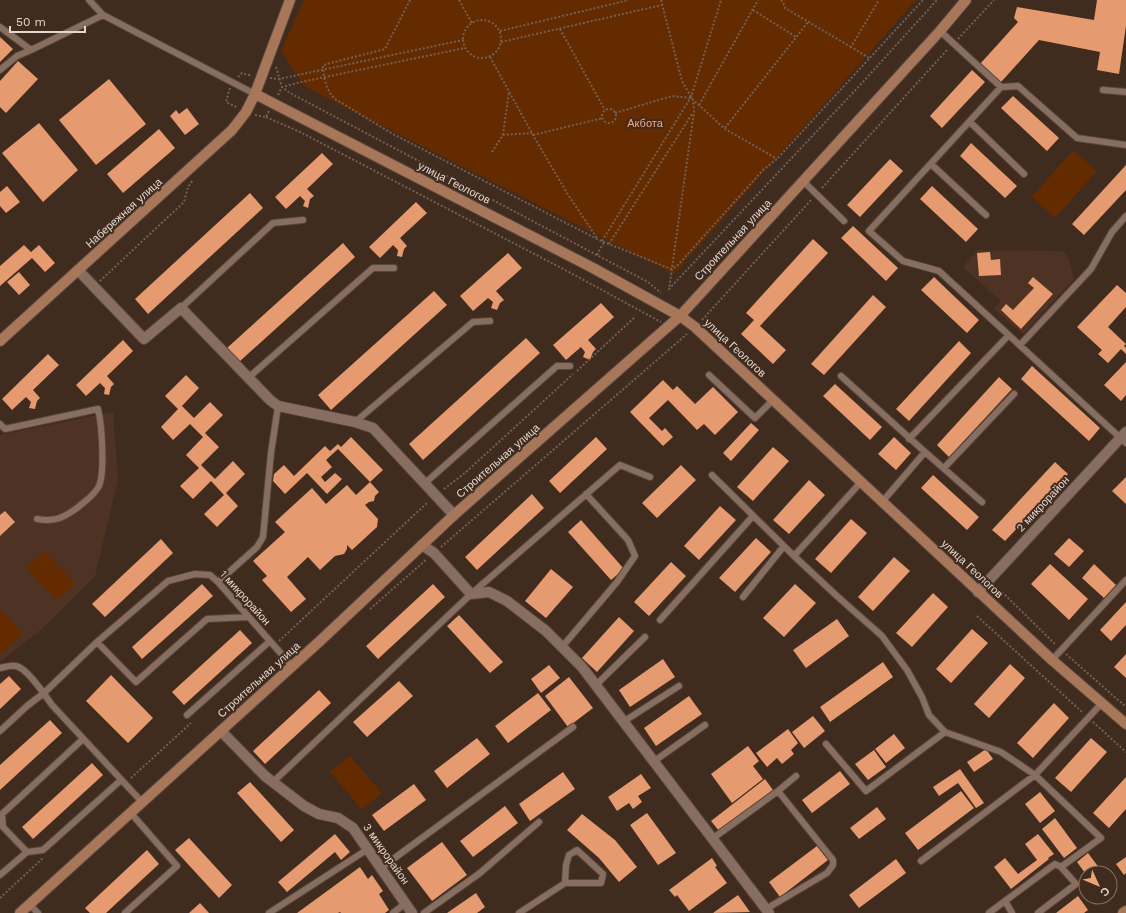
<svg xmlns="http://www.w3.org/2000/svg" width="1126" height="913" font-family="'Work Sans',sans-serif">
<rect width="100%" height="100%" fill="#402b1f"/>
<path fill="#4e3223" d="M977,250L1062,251L1068,257L1074,279L1023,334L994,309L1001,301L963,267Z
M113,412L118,480L95,576L45,626L0,662V435Z"/>
<path fill="#642b00" d="M304,0H916L674,274L304,86L281,51Z
M1073,150L1097,171L1055,218L1032,197Z
M44,551L75,583L57,600L26,569Z
M0,609L23,634L1,654L0,653Z
M350,756L382,793L362,810L330,772Z"/>
<path fill="#e59a70" d="M1097,0H1126V26L1119,74L1097,70L1100,52L1039,40L1001,82L980,64L1018,22L1014,18L1017,7L1094,20Z
M0,37L13,49L0,62Z
M18,61L38,79L6,113L0,107V81Z
M972,70L985,82L942,128L930,116Z
M109,79L146,124L96,165L59,120Z
M1013,96L1059,138L1047,151L1001,108Z
M187,108L199,124L185,135L170,116L176,110L179,114Z
M39,123L78,170L43,202L2,153Z
M159,129L175,148L123,193L107,174Z
M971,143L1017,186L1005,198L960,156Z
M322,153L333,164L307,189L314,196L310,199L308,208L303,206L305,201L300,196L286,209L275,197Z
M890,159L903,171L860,217L847,205Z
M1126,165V190L1084,235L1072,224Z
M7,186L20,202L6,213L0,206V192Z
M932,186L978,229L966,242L920,199Z
M250,193L263,208L148,314L135,299Z
M416,202L427,213L400,238L407,246L404,249L402,257L397,256L398,250L393,245L380,258L369,247Z
M853,226L898,268L886,281L841,238Z
M813,239L828,253L760,326L786,350L773,364L741,334L754,320L746,313Z
M343,243L355,257L239,362L227,348Z
M24,245L31,252L39,245L55,263L45,272L32,258L0,286V266Z
M990,252L991,260L1000,259L1001,275L979,276L977,253Z
M508,253L522,268L496,291L504,300L500,303L497,310L491,308L493,302L488,298L473,311L460,296Z
M19,272L30,285L19,295L7,282Z
M934,277L979,320L967,333L921,290Z
M1033,277L1053,294L1021,329L1001,310L1006,304L1013,310L1034,288L1028,283Z
M1117,285L1126,293V307L1108,327L1126,344L1124,346L1126,348V354L1121,349L1108,363L1098,354L1102,350L1077,327Z
M434,291L447,305L331,410L318,395Z
M873,295L886,307L824,375L811,364Z
M601,303L614,317L588,340L596,349L593,352L590,360L583,357L585,352L581,347L566,360L553,345Z
M526,338L540,353L423,460L409,444Z
M123,340L133,351L107,376L114,384L111,387L109,395L104,394L105,388L100,383L86,396L76,385Z
M959,341L971,353L909,421L896,409Z
M48,354L59,365L33,390L40,398L37,401L35,409L29,408L31,402L26,397L12,410L2,399Z
M1126,362V395L1121,401L1104,385Z
M1032,366L1100,428L1089,441L1021,379Z
M186,375L199,388L182,406L194,418L210,402L223,415L205,433L219,447L201,465L215,479L233,461L245,474L226,493L238,506L217,527L204,514L224,495L211,481L193,499L180,486L199,468L186,455L203,437L190,424L173,440L161,427L178,409L165,396Z
M999,377L1012,389L949,457L937,445Z
M663,380L673,390L677,386L695,404L713,387L738,412L715,435L704,424L697,430L668,400L649,418L662,431L665,428L673,437L663,446L630,412Z
M835,384L882,427L870,440L823,396Z
M751,423L759,430L731,461L723,453Z
M351,437L383,470L370,482L379,492L375,496L374,501L369,502L365,505L378,519L377,527L352,550L347,545V549L344,554L335,556L320,570L308,557L287,577L306,599L291,612L262,580L267,576L253,561L285,532L275,522L312,488L326,504L347,485L356,495L370,482L338,449L326,460L332,467L321,477L325,482L335,473L342,479L327,494L307,473L285,494L273,481L274,474L284,465L294,476L325,446L330,451L338,444L341,447Z
M596,437L607,449L560,493L549,481Z
M894,437L911,453L896,470L878,454Z
M773,447L789,461L753,501L737,487Z
M1055,462L1068,474L1005,541L992,530Z
M681,465L696,480L657,518L642,503Z
M933,475L979,517L967,530L921,488Z
M1126,477V504L1112,491Z
M809,480L825,495L789,534L773,520Z
M532,494L544,508L477,570L465,557Z
M720,506L736,520L699,560L684,546Z
M5,511L15,522L0,536V515Z
M851,519L867,533L831,573L815,559Z
M581,520L624,569L611,580L568,532Z
M756,538L771,552L735,592L719,578Z
M1069,538L1084,551L1069,567L1054,554Z
M161,539L173,553L105,617L92,604Z
M894,557L910,571L873,611L858,597Z
M671,562L686,576L649,616L634,602Z
M1050,564L1088,599L1069,620L1031,584Z
M1094,564L1116,585L1104,598L1082,578Z
M551,569L573,587L546,618L525,601Z
M202,584L213,596L142,659L132,647Z
M433,584L445,597L378,659L366,646Z
M795,584L816,603L784,637L763,618Z
M933,593L948,607L912,647L896,633Z
M1126,602V625L1111,641L1100,630Z
M459,615L503,662L490,673L447,626Z
M619,617L634,631L597,672L582,658Z
M837,619L849,636L806,668L793,650Z
M972,629L988,643L951,683L936,669Z
M240,630L252,643L184,705L172,692Z
M1126,654V678L1114,667Z
M663,659L675,677L630,707L619,690Z
M883,662L893,677L830,722L820,707Z
M1010,664L1025,678L989,718L974,704Z
M549,665L560,678L541,693L531,679Z
M111,675L153,718L128,743L86,701Z
M9,676L21,689L0,709V684Z
M569,677L593,708L568,727L545,696Z
M399,681L413,696L367,737L353,722Z
M319,690L331,703L265,764L253,751Z
M538,693L551,710L508,743L495,726Z
M689,696L702,714L656,746L644,728Z
M1054,703L1069,718L1033,758L1017,743Z
M813,716L825,731L804,748L792,732Z
M50,720L62,733L0,790V765Z
M788,729L798,743L791,750L794,754L782,764L777,758L767,767L756,753Z
M894,734L905,748L886,763L875,749Z
M477,738L490,754L447,788L434,771Z
M1091,738L1107,752L1071,792L1055,778Z
M748,746L759,761L753,766L763,779L732,803L711,774Z
M986,749L993,759L974,772L967,762Z
M874,750L886,767L868,780L855,764Z
M92,763L103,775L33,839L22,827Z
M960,769L984,803L976,808L958,783L939,796L933,787Z
M840,771L850,784L812,813L802,800Z
M563,772L575,789L530,821L519,804Z
M641,774L651,788L638,796L642,802L633,809L629,803L617,811L608,797Z
M1126,777V809L1109,828L1093,813Z
M765,779L773,790L719,831L711,821Z
M250,782L294,830L281,842L237,793Z
M414,784L426,800L384,831L372,815Z
M961,791L974,808L918,850L905,833Z
M1040,792L1055,811L1040,823L1025,804Z
M505,806L518,823L473,857L460,841Z
M877,807L886,819L859,839L850,828Z
M647,813L676,853L658,865L630,825Z
M582,814L615,840L637,867L619,882L599,858L567,830Z
M1055,818L1077,848L1064,858L1042,829Z
M335,834L350,852L341,860L335,852L287,892L278,882Z
M1038,834L1054,854L1048,858L1049,859L1011,889L994,867L1005,858L1018,874L1037,860L1025,844Z
M189,838L232,885L219,898L175,850Z
M442,842L467,875L432,901L407,868Z
M817,846L828,860L780,897L769,882Z
M147,850L159,864L106,913H90L85,908Z
M1088,853L1103,873H1085L1077,862Z
M1126,857V873L1124,875L1116,864Z
M712,858L717,866L715,867L727,883L689,911L677,895L675,897L669,890Z
M896,859L906,873L859,908L849,895Z
M360,867L368,879L372,875L383,891L379,894L389,910L385,913H341L340,912L338,913H297Z
M476,893L485,907L477,913H447Z
M738,895L750,912L713,913Z
M1078,896L1088,910L1084,913H1056Z
M200,903L209,913H189Z"/>
<g fill="none" stroke-linecap="round" stroke-linejoin="round">
<g stroke="#58463c" stroke-width="8">
<path id="lane" d="M89,0L103,15L255,94
M0,27L31,50L103,15
M940,31L1001,87L1018,86L1077,138L1126,145
M0,70L17,56L31,50
M1001,87L869,231L903,261L939,271L1126,443
M1103,90L1126,92
M970,122L1024,174
M931,164L986,215
M803,181L844,221
M181,308L273,223L303,220
M1020,345L1091,269L1112,232L1126,216
M709,375L755,418L773,400
M841,376L925,452L882,502
M248,378L373,268H394
M355,422L473,322L490,321
M0,424L5,429L98,409C102,425 105,473 99,486C94,496 85,501 77,508C63,518 55,522 37,519
M909,439L1008,336
M925,452L982,502
M944,468L1014,394
M712,475L794,556
M861,482L794,556L838,597L882,636L907,670L922,697L929,715L945,732
M424,484L557,366H570
M218,582L257,547L263,537L271,453L278,406
M743,597L784,546
M660,620L753,516
M97,642L136,682L207,619L248,617
M562,647L617,582L635,556L628,540L586,494
M1052,660L1126,580
M0,668C5,667 11,665 16,666C27,668 45,695 52,705L142,802
M596,685L645,637
M187,715L270,641
M623,722L679,686
M0,731L27,706L44,693L97,642L168,581L195,574L210,575L218,582L292,666
M826,744L866,791L945,732L1001,752L1035,775L1102,703
M653,762L705,725
M273,782L471,594L620,465L650,477
M712,839L778,791L796,776
M27,852L3,827L2,814L83,739
M921,861L1035,775L1101,838L1061,867
M381,868L573,727
M0,875L27,852L43,850L121,780
M29,904L38,913
M766,909L827,873L833,865V860L778,791
M125,913L177,866L130,812
M269,913L368,849
M393,913L406,903
M424,913L480,873L539,822
M519,913L565,883H601L603,874L577,850L569,855L566,865L565,883
M989,913L1005,901
M1012,913L1005,901L1055,864L1061,867L1076,884L1038,913"/>
</g>
<g stroke="#58463c" stroke-width="12">
<path id="street" d="M78,270L144,339L181,308L270,400L278,406L355,422L373,428L454,515
M422,545L434,553L471,594L489,592L507,601L546,631L582,667L769,913
M978,592L1126,432
M221,731L265,776L304,806L319,814L338,818L353,828L412,913"/>
</g>
<g stroke="#58463c" stroke-width="12">
<path id="secondary" d="M255,94L593,268L680,316L695,327L1052,660L1126,724
M0,341L232,130L246,112L255,94L290,0
M20,913L320,641L454,515L680,316L940,31L966,0
M1123,913L1126,911"/>
</g>
<path stroke="#726055" stroke-width="2" stroke-dasharray="2 2" stroke-linecap="butt" d="M410,0L385,49L323,65C323,77 326,90 335,99L391,133L599,240L671,269L677,266L763,170L777,159L923,0
M459,0L472,23
M661,0L682,81L693,100L694,112L669,289L862,83L937,0
M781,0L783,2L785,8L851,47
M753,10L796,37
M463 39a19 19 0 1 1 38 0a19 19 0 1 1-38 0Z
M560,29L605,110
M500,31L629,0
M958,39L994,0
M501,42L662,5
M490,57L533,135L567,193L597,238
M869,58L851,47L879,0
M276,67L282,87L301,82L465,48
M238,77L242,73L252,76
M270,78L279,79L463,40
M230,88L226,102L238,108
M278,95L282,87L290,93L648,282L661,293
M699,105L758,0
M602 116a7 7 0 1 1 14 0a7 7 0 1 1-14 0Z
M615,113L672,96L691,98L725,129L777,159
M255,115L266,117L269,111
M266,117L300,132L567,271L661,322
M725,128L808,22
M503,135L509,92
M533,135L603,118
M492,152L503,135L532,133
M822,188L948,49
M602,241L691,97L721,0
M609,244L692,114
M597,255L604,242
M100,281L184,202L188,187L193,180
M702,320L812,199
M577,371L635,317
M444,489L465,473L573,374
M441,547L687,334
M1002,592L1056,645
M370,609L427,559
M977,616L1082,712
M279,641L428,502
M1066,654L1126,707
M1093,722L1126,752
M131,778L191,723
M0,898L43,858"/>
<use href="#lane" stroke="#876e61" stroke-width="6"/>
<use href="#street" stroke="#876e61" stroke-width="10"/>
<use href="#secondary" stroke="#a87659" stroke-width="10"/>
</g>
<g text-anchor="middle" dominant-baseline="central" stroke-width="4" stroke-linejoin="round" paint-order="stroke">
<g font-size="11" fill="#f7a97e" stroke="#402b1f">
<text x="645" y="123">Акбота</text>
</g>
<g font-size="11" fill="#e5d7cf" stroke="#402b1f">
<text transform="translate(454 183) rotate(27)">улица Геологов</text>
<text transform="translate(124 213) rotate(-42)">Набережная улица</text>
<text transform="translate(733 240) rotate(-47)">Строительная улица</text>
<text transform="translate(735 348) rotate(43)">улица Геологов</text>
<text transform="translate(498 461) rotate(-41)">Строительная улица</text>
<text transform="translate(1043 504) rotate(-47)">2 микрорайон</text>
<text transform="translate(972 569) rotate(43)">улица Геологов</text>
<text transform="translate(245 598) rotate(48)">1 микрорайон</text>
<text transform="translate(259 680) rotate(-42)">Строительная улица</text>
<text transform="translate(386 854) rotate(55)">3 микрорайон</text>
</g>
</g>
<g transform="translate(1098 885) rotate(134)"><circle r="19" fill="#402b1f" stroke="#827065"/>
<path d="M0-3L7 15L0 10L-7 15Z" fill="#f0a378"/>
<text y="-6" font-size="11" font-weight="bold" text-anchor="middle" fill="#e5d7cf">С</text>
</g>
<path d="M10 26v6h75v-6" fill="none" stroke="#e5d7cf" stroke-width="2"/>
<text x="16" y="26" font-size="12" fill="#e5d7cf" stroke="#402b1f" stroke-width="3" paint-order="stroke">50 m</text>
</svg>
